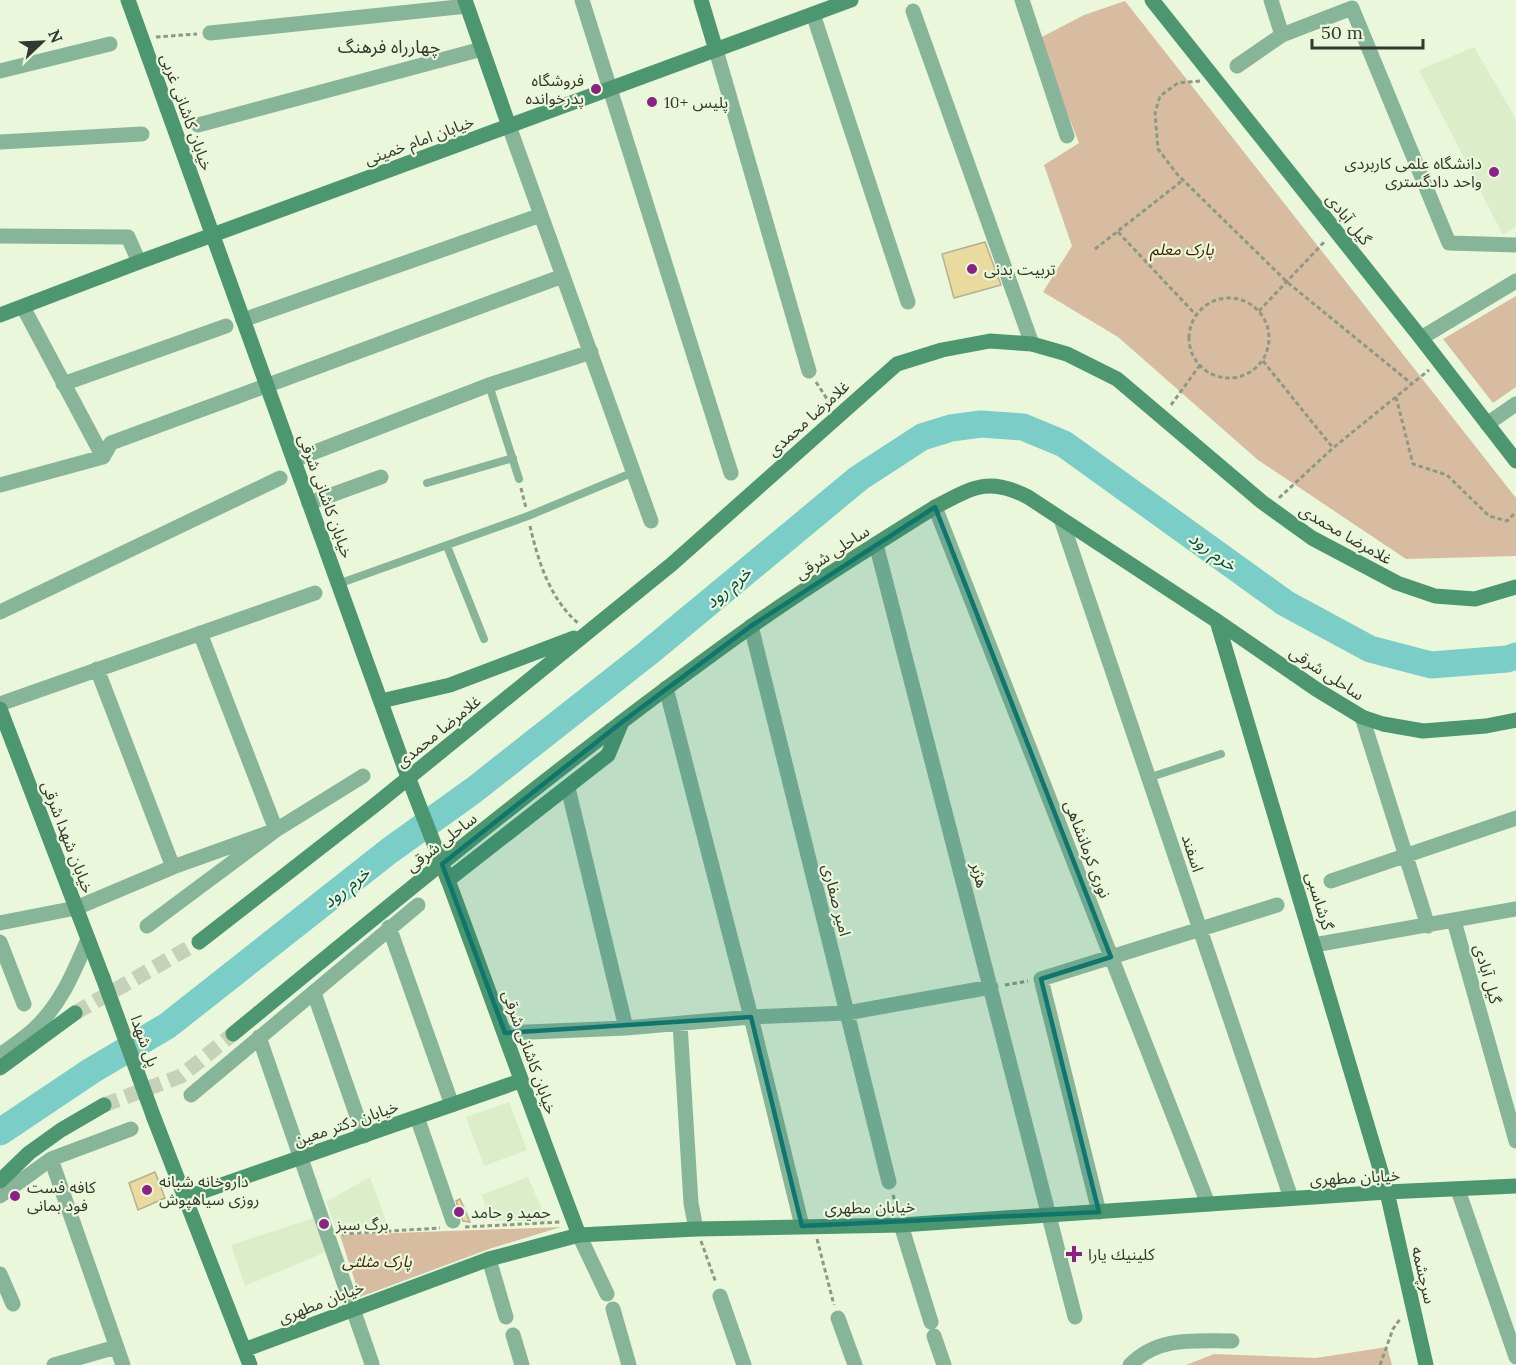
<svg xmlns="http://www.w3.org/2000/svg" width="1516" height="1365" font-family="Lora,'Noto Sans Arabic',serif">
<rect width="100%" height="100%" fill="#eaf7db"/>
<path fill="#dcedca" d="M1474,47L1516,119V226L1503,235L1419,70Z
M509,1102L527,1150L484,1166L466,1117Z
M370,1177L387,1224L337,1230L326,1202Z
M528,1177L547,1221H492L481,1195Z
M316,1217L328,1251L245,1286L231,1245Z"/>
<path fill="#d8bca1" d="M1125,1L1516,498V556L1406,559L1258,460L1118,337L1043,292L1072,246L1044,165L1079,143L1038,39L1084,15Z
M1516,296V387L1493,403L1443,339Z
M561,1227L489,1249L360,1297L340,1235Z
M1387,1347L1392,1365H1186L1214,1354L1316,1358Z"/>
<g fill="none" stroke-linecap="round" stroke-linejoin="round">
<path stroke="#7bcdc7" stroke-width="27" d="M0,1132L91,1071L167,1026L389,851L474,790L648,653L859,478L922,437L951,428L981,424L1023,427L1064,444L1285,603L1370,649L1431,665L1507,659L1516,656"/>
</g>
<path fill="#e9db9e" stroke="#b5af93" stroke-width="1.5" d="M985,242L1001,285L954,298L942,254Z
M155,1172L165,1198L138,1210L129,1183Z
M460,1199L470,1222L463,1221L456,1201Z"/>
<g fill="none" stroke-linecap="round" stroke-linejoin="round">
<path stroke="#c5d1b8" stroke-width="15" stroke-dasharray="15 8" stroke-linecap="butt" d="M75,1013L199,942
M104,1105L181,1076L233,1034"/>
<path stroke="#8e9884" stroke-width="3" stroke-dasharray="4.5 3" stroke-linecap="butt" d="M156,37L197,34
M1200,81L1178,83L1160,96L1155,113L1158,149L1177,174L1287,282L1412,384
M1118,232L1196,315
M1095,249L1183,180
M1189 338a40 40 0 1 1 80 0a40 40 0 1 1-80 0Z
M1259,311L1326,240
M1263,361L1333,448
M816,382L831,405
M1396,397L1413,464L1447,475L1489,516L1507,521L1516,512
M1171,405L1200,365
M521,488L526,508
M1279,498L1333,448L1429,370
M530,526C538,561 550,599 578,623
M1005,985L1028,981
M893,1195L898,1212
M465,1227L560,1222
M342,1234L440,1228
M817,1239L834,1305
M701,1241L716,1283
M1380,1365L1393,1329L1400,1319"/>
<path stroke="#87b59a" stroke-width="8" d="M489,385L519,479
M427,483L513,458
M447,546L484,639
M338,584L528,516L634,472
M1148,778L1221,754"/>
<path stroke="#87b59a" stroke-width="15" d="M582,0L731,473
M1022,0L1067,136
M1271,0L1282,35
M913,11L1032,344
M813,14L908,302
M210,33L467,6
M716,50L809,371
M1237,66L1282,35L1352,8L1449,243L1516,245
M0,71L110,44
M198,125L482,49
M509,126L651,521
M0,142L142,134
M0,236L128,237L139,262
M243,320L541,215
M1421,338L1516,281
M63,384L226,326
M1487,424L1516,404
M103,457L111,443L563,276
M294,460L489,385L591,352
M0,485L103,457L23,307
M309,503L381,477
M935,507L1208,1204
M1061,519L1291,1198
M876,544L1075,1317
M0,612L280,478
M751,626L889,1182
M97,669L173,867
M666,688L751,1017L802,1226
M0,704L315,593
M1362,717L1428,926
M568,788L626,1028
M1331,881L1516,818
M1454,921L1516,1141
M0,923L76,908L173,867L276,830L200,633
M147,926L276,830L363,776
M389,927L452,1105
M0,942L24,1004
M1314,945L1516,909
M314,993L364,1136
M680,1024L691,1203L696,1229
M505,1033L626,1028L751,1017L847,1013L991,987
M259,1037L372,1364
M0,1055C11,1047 23,1039 33,1030C60,1006 74,972 88,939
M191,1095L418,905
M417,1117L453,1221
M51,1159L123,1365
M1458,1190L1516,1357
M0,1196L51,1159L131,1129
M1099,1212L1041,979L1277,905
M901,1225L931,1322
M579,1235L607,1294
M489,1259L506,1317
M0,1274L13,1304
M720,1296L744,1365
M613,1309L629,1365
M838,1318L855,1365
M513,1335L522,1365
M934,1336L944,1365
M54,1365L116,1347
M1130,1365C1158,1336 1195,1341 1232,1341"/>
<path stroke="#4d9770" stroke-width="15" d="M128,0L405,769
M465,0L509,126
M701,0L716,50
M1152,0L1421,338L1516,461
M0,315L139,262L851,0
M1217,621L1387,1192L1426,1365
M381,701L450,685L574,638
M0,709L103,978
M199,942L375,805L672,564L897,364L942,350L990,341L1032,344L1067,354L1117,379L1262,502L1312,538L1397,583L1435,596L1475,599L1516,587
M233,1034C402,895 571,755 749,628C809,585 873,546 935,507C972,488 988,476 1028,497L1217,621L1316,689L1362,717L1383,724L1423,731L1486,726L1516,720
M0,1068L75,1013
M154,1118L250,1365
M0,1181L29,1153L61,1130L104,1105
M184,1198L520,1081
M579,1235C534,1117 492,999 448,880L608,755L621,724
M244,1350L489,1259L579,1235L696,1229L901,1225L1387,1192L1516,1186"/>
<path stroke="#4d9770" stroke-width="15" d="M405,769L448,880
M103,978L154,1118"/>
</g>
<path fill="#0f766e" fill-opacity="0.2" stroke="#0f766e" stroke-width="4.5" stroke-linejoin="round" d="M935,507L1111,957L1041,979L1099,1212L802,1226L751,1017L505,1033L442,864L622,722L751,626Z"/>
<g fill="#8d2084" stroke="#eaf7db" stroke-width="2">
<circle cx="596" cy="89" r="6"/>
<circle cx="652" cy="102" r="6"/>
<circle cx="1494" cy="172" r="6"/>
<circle cx="972" cy="269" r="6"/>
<circle cx="147" cy="1190" r="6"/>
<circle cx="15" cy="1196" r="6"/>
<circle cx="459" cy="1212" r="6"/>
<circle cx="324" cy="1224" r="6"/>
<path d="M1071 1245h6v6h6v6h-6v6h-6v-6h-6v-6h6z"/>
</g>
<g text-anchor="middle" dominant-baseline="central" stroke-width="4.5" stroke-linejoin="round" paint-order="stroke">
<g font-size="16" fill="#33392e" stroke="#eaf7db" text-anchor="start">
<text x="584" y="80" text-anchor="end">فروشگاه<tspan x="584" dy="18">پدرخوانده</tspan></text>
<text x="664" y="102">پلیس +10</text>
<text x="1482" y="163" text-anchor="end">دانشگاه علمی کاربردی<tspan x="1482" dy="18">واحد دادگستری</tspan></text>
<text x="984" y="269">تربیت بدنی</text>
<text x="159" y="1181">داروخانه شبانه<tspan x="159" dy="18">روزی سیاهپوش</tspan></text>
<text x="27" y="1187">کافه فست<tspan x="27" dy="18">فود بمانی</tspan></text>
<text x="471" y="1212">حمید و حامد</text>
<text x="336" y="1224">برگ سبز</text>
<text x="1088" y="1254">كلينيك يارا</text>
</g>
<g font-size="16" fill="#33392e" stroke="#eaf7db">
<text transform="translate(187 112) rotate(70)">خیابان کاشانی غربی</text>
<text transform="translate(419 140) rotate(-20)">خیابان امام خمینی</text>
<text transform="translate(1349 219) rotate(51)">گیل آبادی</text>
<text transform="translate(808 418) rotate(-42)">غلامرضا محمدی</text>
<text transform="translate(326 496) rotate(70)">خیابان کاشانی شرقی</text>
<text transform="translate(1346 534) rotate(30)">غلامرضا محمدی</text>
<text transform="translate(832 552) rotate(-33)">ساحلی شرقی</text>
<text transform="translate(1327 673) rotate(33)">ساحلی شرقی</text>
<text transform="translate(438 731) rotate(-39)">غلامرضا محمدی</text>
<text transform="translate(68 837) rotate(69)">خیابان شهدا شرقی</text>
<text transform="translate(441 842) rotate(-38)">ساحلی شرقی</text>
<text transform="translate(1088 849) rotate(69)">نوری کرمانشاهی</text>
<text transform="translate(1193 853) rotate(72)">اسفند</text>
<text transform="translate(980 875) rotate(76)">هژبر</text>
<text transform="translate(837 900) rotate(76)">امیر صفاری</text>
<text transform="translate(1320 901) rotate(73)">گرشاسبی</text>
<text transform="translate(1488 974) rotate(74)">گیل آبادی</text>
<text transform="translate(145 1041) rotate(70)">پل شهدا</text>
<text transform="translate(530 1052) rotate(70)">خیابان کاشانی شرقی</text>
<text transform="translate(346 1123) rotate(-19)">خیابان دکتر معین</text>
<text transform="translate(1355 1177) rotate(-3)">خیابان مطهری</text>
<text transform="translate(870 1207) rotate(-1)">خیابان مطهری</text>
<text transform="translate(1424 1275) rotate(77)">سرچشمه</text>
<text transform="translate(321 1302) rotate(-21)">خیابان مطهری</text>
</g>
<g font-size="16" font-style="italic" fill="#412300" stroke="#eaf7db">
<text x="1182" y="249">پارک معلم</text>
<text x="377" y="1261">پارک مثلثی</text>
</g>
<g font-size="18" fill="#33392e" stroke="#eaf7db">
<text x="389" y="46">چهارراه فرهنگ</text>
</g>
<g font-size="18" font-style="italic" fill="#004d4a" stroke="#eaf7db">
<text transform="translate(1213 551) rotate(36)">خرم رود</text>
<text transform="translate(728 587) rotate(-40)">خرم رود</text>
<text transform="translate(346 887) rotate(-38)">خرم رود</text>
</g>
</g>
<g transform="translate(42 42) rotate(67)" stroke="#eaf7db" stroke-width="4.5" paint-order="stroke">
<path d="M0-4.5L10 22L0 15L-10 22Z" fill="#33392e"/>
<text y="-9" font-size="16" font-weight="bold" text-anchor="middle" fill="#33392e">N</text>
</g>
<path d="M1312 39v9h111v-9" fill="none" stroke="#33392e" stroke-width="3"/>
<text x="1321" y="39" font-size="18" fill="#33392e" stroke="#eaf7db" stroke-width="4.5" paint-order="stroke">50 m</text>
</svg>
